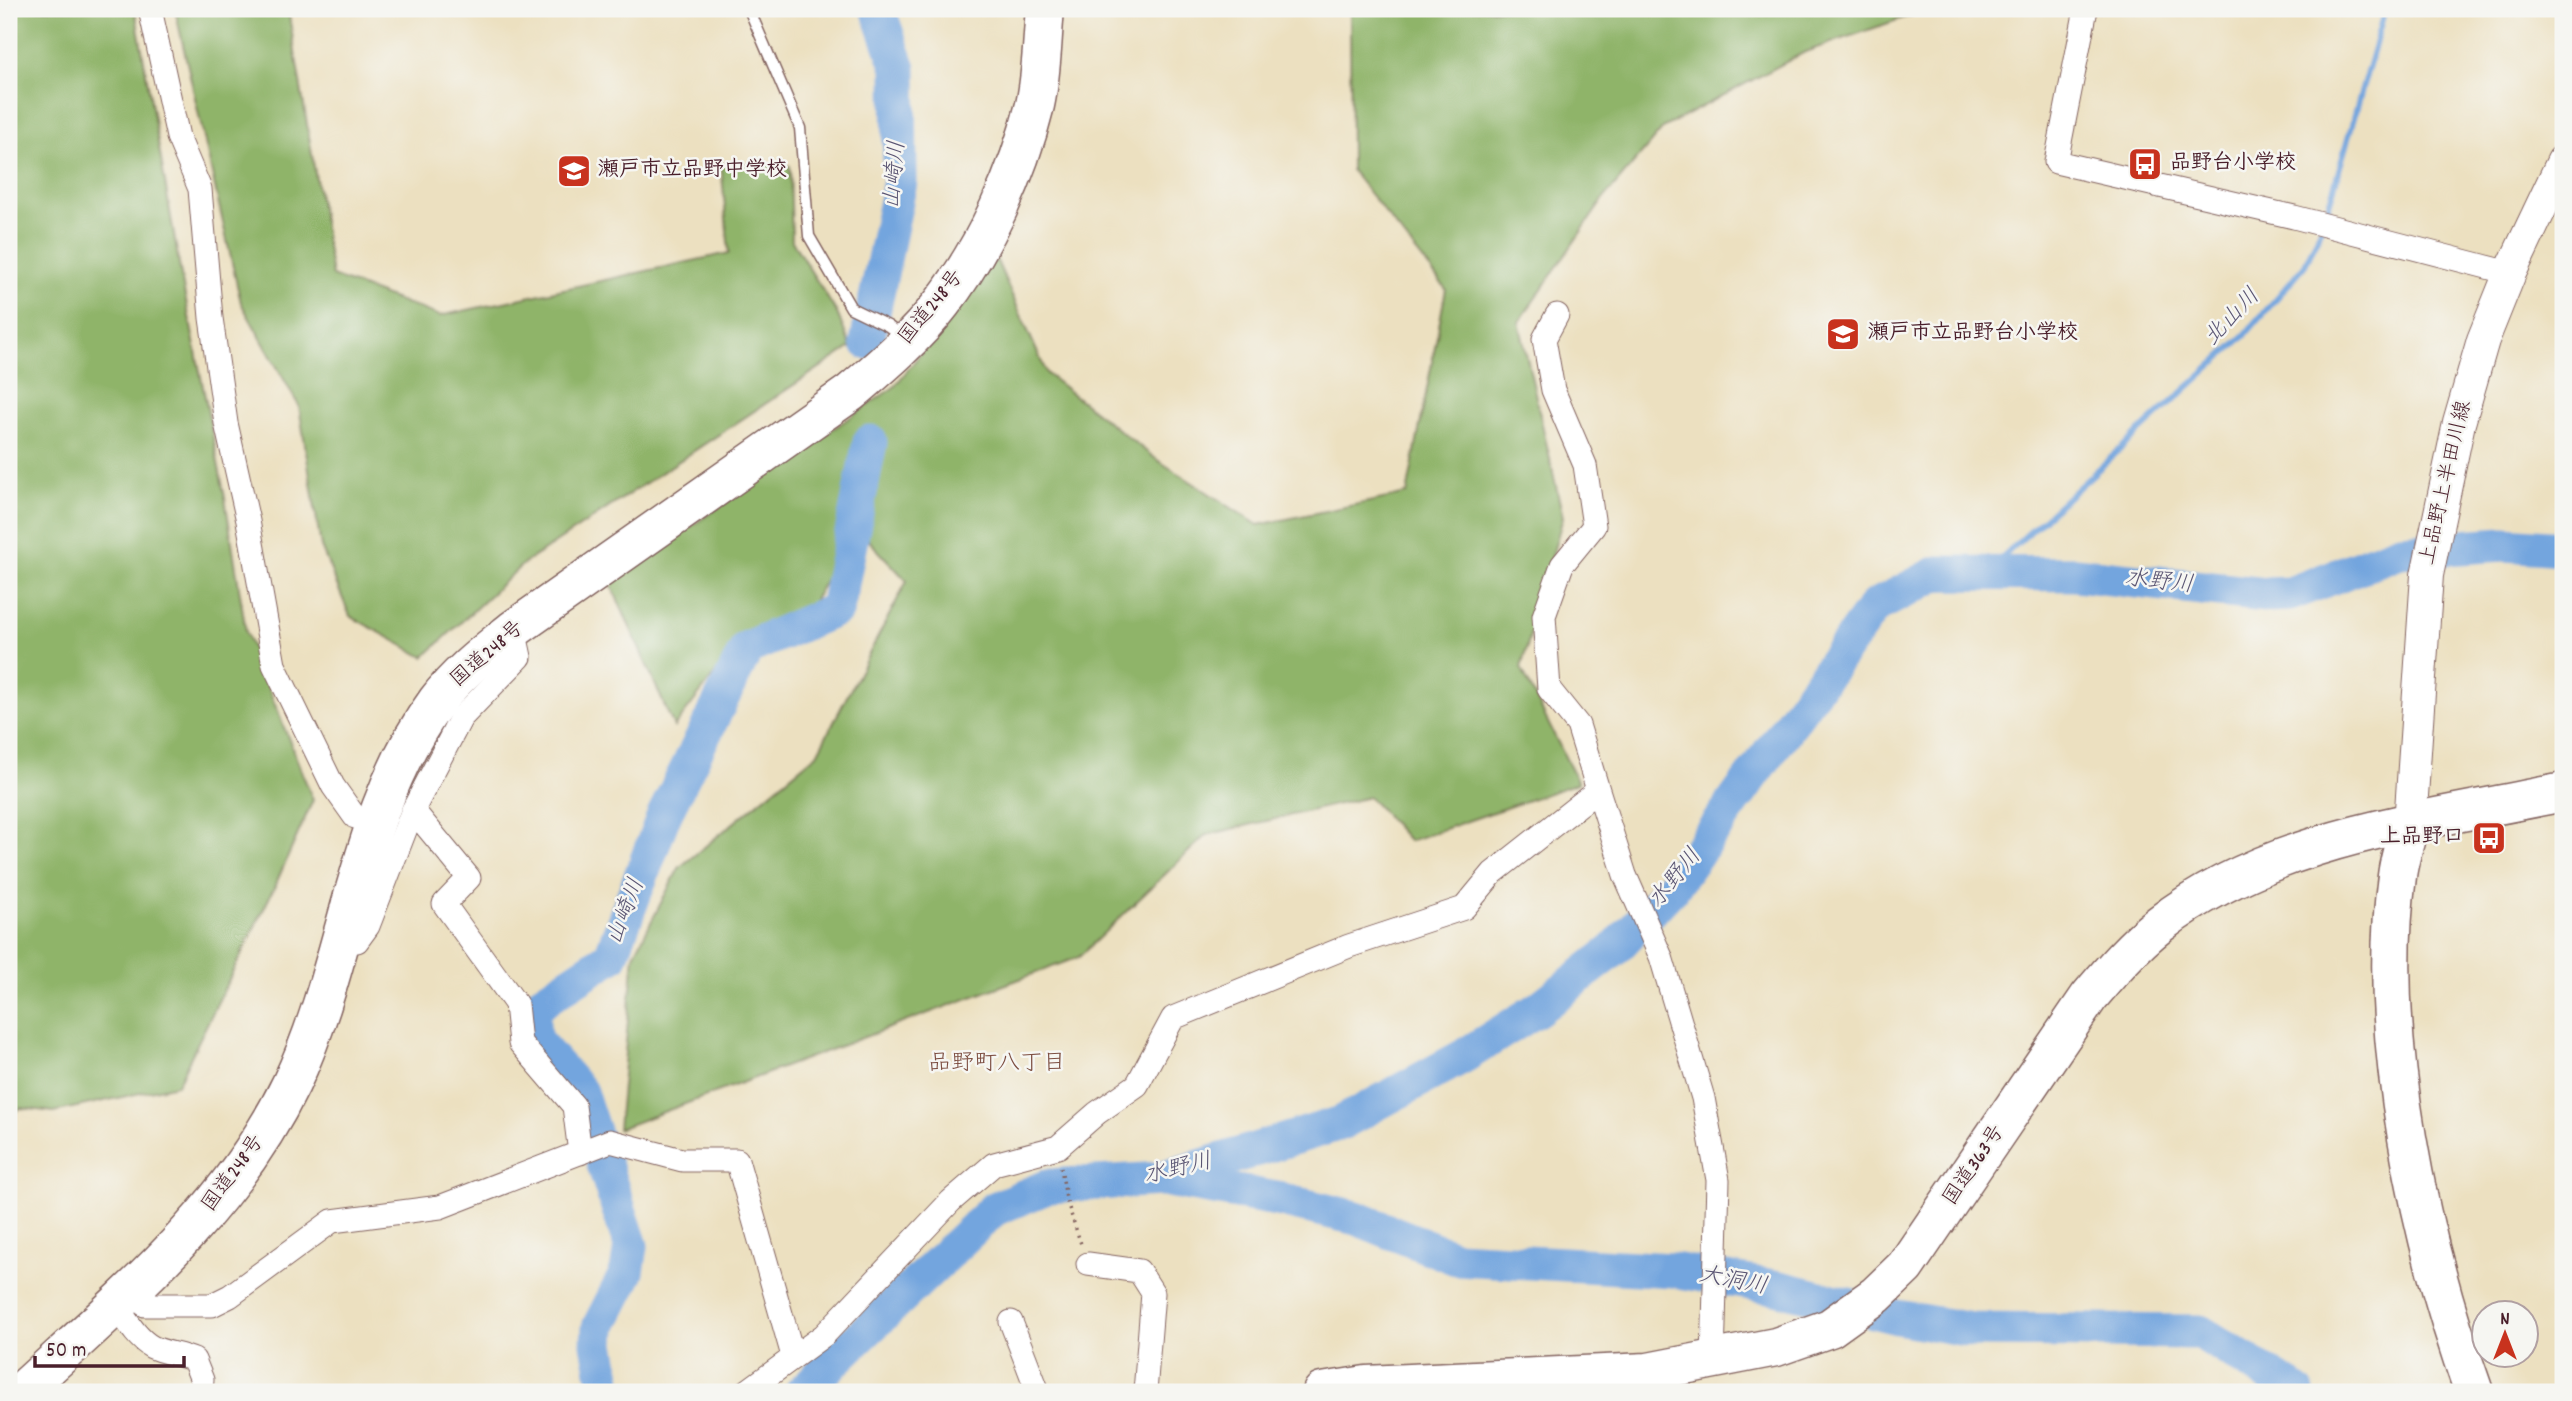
<svg xmlns="http://www.w3.org/2000/svg" width="2572" height="1401" font-family="Dekko,'Klee One',sans-serif">
<rect width="100%" height="100%" fill="#f6f6f2"/>
<filter id="ink" filterUnits="userSpaceOnUse"><feTurbulence type="fractalNoise" baseFrequency=".0143" numOctaves="2"/><feDisplacementMap in="SourceGraphic" scale="14" xChannelSelector="R" yChannelSelector="G"/><feConvolveMatrix kernelMatrix="1 2 1 2 8 2 1 2 1" color-interpolation-filters="sRGB"/></filter>
<filter id="wash" filterUnits="userSpaceOnUse"><feTurbulence type="fractalNoise" baseFrequency=".00686" numOctaves="4" result="noise"/><feDisplacementMap in="SourceGraphic" scale="28" xChannelSelector="R" yChannelSelector="G"/><feGaussianBlur stdDeviation="1.57" result="paint"/><feColorMatrix in="noise" values="0 0 0 0 0 0 0 0 0 0 0 0 0 0 0 0 0 1.4 0 .05"/><feComposite in="paint" operator="in"/></filter>
<g filter="url(#wash)">
<rect width="100%" height="100%" fill="#ece0c0"/>
<path fill="#8fb469" stroke="#6c6a4a" stroke-width="2" d="M9,9H135L182,281L225,498L246,632L313,800L274,888L177,1085L54,1112L21,1108L9,1115Z
M175,9H288L332,276L440,316L729,253L721,163L790,166L792,241L837,313L851,347L522,565L424,657L350,616L321,547L299,406L241,303Z
M1350,9H1929L1805,52L1664,127L1605,197L1519,322L1563,517L1521,668L1578,783L1409,841L1369,797L1206,835L1079,957L618,1129L634,955L679,868L817,754L907,581L856,527L810,607L736,647L674,727L610,582L894,387L996,259L1047,374L1156,459L1258,525L1407,494L1446,289L1351,170Z"/>
<g fill="none" stroke-linecap="round" stroke-linejoin="round">
<path stroke="#73a5de" stroke-width="6" d="M2325,219L2385,9
M1985,573L2245,335L2305,265L2321,229"/>
<path stroke="#73a5de" stroke-width="35" d="M867,342L900,182L899,68L878,9
M1168,1180L1277,1199L1356,1218L1456,1258L1673,1270L1780,1288L1897,1317L1972,1330L2200,1332L2297,1392
M607,1392L598,1344L599,1327L627,1272L631,1246L580,1092L534,1039L532,1008L611,956L664,815L747,648L837,609L870,442
M802,1392L994,1209L1049,1186L1161,1179L1341,1123L1464,1056L1538,1009L1614,950L1671,889L1874,607L1938,573L2075,574L2266,595L2290,594L2400,551L2504,544L2563,548"/>
</g>
</g>
<g filter="url(#ink)">
<g fill="none" stroke-linecap="round" stroke-linejoin="round">
<g stroke="#83635f" stroke-width="13">
<path id="lane" d="M749,9L800,128L809,236L851,308L888,326L904,338"/>
</g>
<g stroke="#83635f" stroke-width="25">
<path id="street" d="M150,9L178,137L200,189L211,318L226,423L248,521L274,665L333,786L355,817L374,822
M2086,9L2056,162L2294,217L2510,273
M1557,315L1544,339L1553,390L1585,465L1594,526L1562,565L1544,616L1549,689L1578,725L1598,790
M413,810L469,878L444,904L516,1004L520,1043L574,1106L580,1153
M342,942L357,941L368,926L413,810L461,718L520,657L514,629
M1088,1264L1139,1271L1153,1293L1145,1392
M131,1292L145,1305H212L230,1296L332,1221L440,1207L610,1141L682,1160H737L793,1356
M116,1305C126,1319 136,1338 152,1347C164,1353 181,1354 194,1360L202,1380L201,1392
M1011,1322L1038,1392
M746,1392L824,1335L951,1201L994,1164L1058,1147L1097,1113L1137,1085L1173,1018L1349,946L1464,908L1493,873L1598,790L1625,875L1661,957L1703,1098L1718,1180L1713,1360"/>
</g>
<g stroke="#83635f" stroke-width="34">
<path id="secondary" d="M2410,825L2427,575L2459,423L2483,340L2510,273L2563,161"/>
</g>
<g stroke="#83635f" stroke-width="41">
<path id="highway" d="M2410,825C2405,841 2399,859 2397,876C2375,1036 2420,1242 2474,1392
M21,1392C122,1299 230,1211 291,1084C350,961 354,814 437,701C458,673 487,651 514,629L850,393C882,366 916,337 942,303C985,247 1018,174 1035,105C1042,74 1042,40 1045,9
M1322,1392L1366,1385L1648,1372L1776,1347L1830,1328L1876,1295L1905,1267L2089,997C2111,971 2133,945 2160,924C2273,836 2427,821 2563,792"/>
</g>
<path stroke="#83635f" stroke-width="3.5" stroke-dasharray="2 5" stroke-linecap="butt" d="M1061,1167L1066,1199L1081,1244"/>
<use href="#lane" stroke="#fff" stroke-width="10"/>
<use href="#street" stroke="#fff" stroke-width="23"/>
<use href="#secondary" stroke="#fff" stroke-width="32"/>
<use href="#highway" stroke="#fff" stroke-width="38"/>
</g>
</g>
<defs>
<g id="bus-square" transform="scale(1.75)"><rect x="-9" y="-9" width="18" height="18" rx="4" fill="#c8321e" stroke="#f6f6f2"/><path d="M-5-6H5V4H4V6H2V4H-2V6H-4V4H-5ZM-3.5-4V0h7V-4ZM-3.5 1.2v1.5H-2V1.2ZM2 1.2v1.5H3.5V1.2Z" fill="#fff"/></g>
<g id="school-square" transform="scale(1.75)"><rect x="-9" y="-9" width="18" height="18" rx="4" fill="#c8321e" stroke="#f6f6f2"/><path d="M0-5L7-2L0 1L-7-2ZM-4 1L0 2.5L4 1V4Q0 6-4 4Z" fill="#fff"/></g>
</defs>
<g fill-rule="evenodd">
<use href="#bus-square" x="2145" y="164"/>
<use href="#school-square" x="574" y="171"/>
<use href="#school-square" x="1843" y="334"/>
<use href="#bus-square" x="2489" y="838"/>
</g>
<g text-anchor="middle" dominant-baseline="central" stroke-width="5" stroke-linejoin="round" paint-order="stroke">
<g font-size="21" font-weight="bold" fill="#4a1f2b" stroke="#f6f6f2" text-anchor="start">
<text x="2170" y="164">品野台小学校</text>
<text x="598" y="171">瀬戸市立品野中学校</text>
<text x="1868" y="334">瀬戸市立品野台小学校</text>
<text x="2464" y="838" text-anchor="end">上品野口</text>
</g>
<g font-size="21" fill="#4a1f2b" stroke="#f6f6f2">
<text transform="translate(932 308) rotate(-51)">国道248号</text>
<text transform="translate(2447 483) rotate(-77)">上品野上半田川線</text>
<text transform="translate(488 655) rotate(-41)">国道248号</text>
<text transform="translate(1975 1166) rotate(-56)">国道363号</text>
<text transform="translate(234 1174) rotate(-54)">国道248号</text>
</g>
<g font-size="23" font-style="italic" fill="#5a5573" stroke="#f6f6f2">
<text transform="translate(896 175) rotate(-85)">山崎川</text>
<text transform="translate(2233 318) rotate(-46)">北山川</text>
<text transform="translate(2159 583) rotate(6)">水野川</text>
<text transform="translate(1676 879) rotate(-51)">水野川</text>
<text transform="translate(627 912) rotate(-69)">山崎川</text>
<text transform="translate(1178 1170) rotate(-13)">水野川</text>
<text transform="translate(1733 1282) rotate(11)">大洞川</text>
</g>
<g font-size="23" fill="#7d4e41" stroke="#f6f6f2">
<text x="997" y="1064">品野町八丁目</text>
</g>
</g>
<rect width="2572" height="1401" fill="none" stroke="#f6f6f2" stroke-width="35"/>
<g transform="translate(2505 1334)"><circle r="33" fill="#f6f6f2" stroke="#b1a0a2" stroke-width="2"/>
<path d="M0-5L12 26L0 18L-12 26Z" fill="#c8321e"/>
<text y="-10" font-size="19" font-weight="bold" text-anchor="middle" fill="#4a1f2b">N</text>
</g>
<path d="M35 1356v10h149v-10" fill="none" stroke="#4a1f2b" stroke-width="3.5"/>
<text x="46" y="1356" font-size="21" fill="#4a1f2b" stroke="#f6f6f2" stroke-width="5" paint-order="stroke">50 m</text>
</svg>
